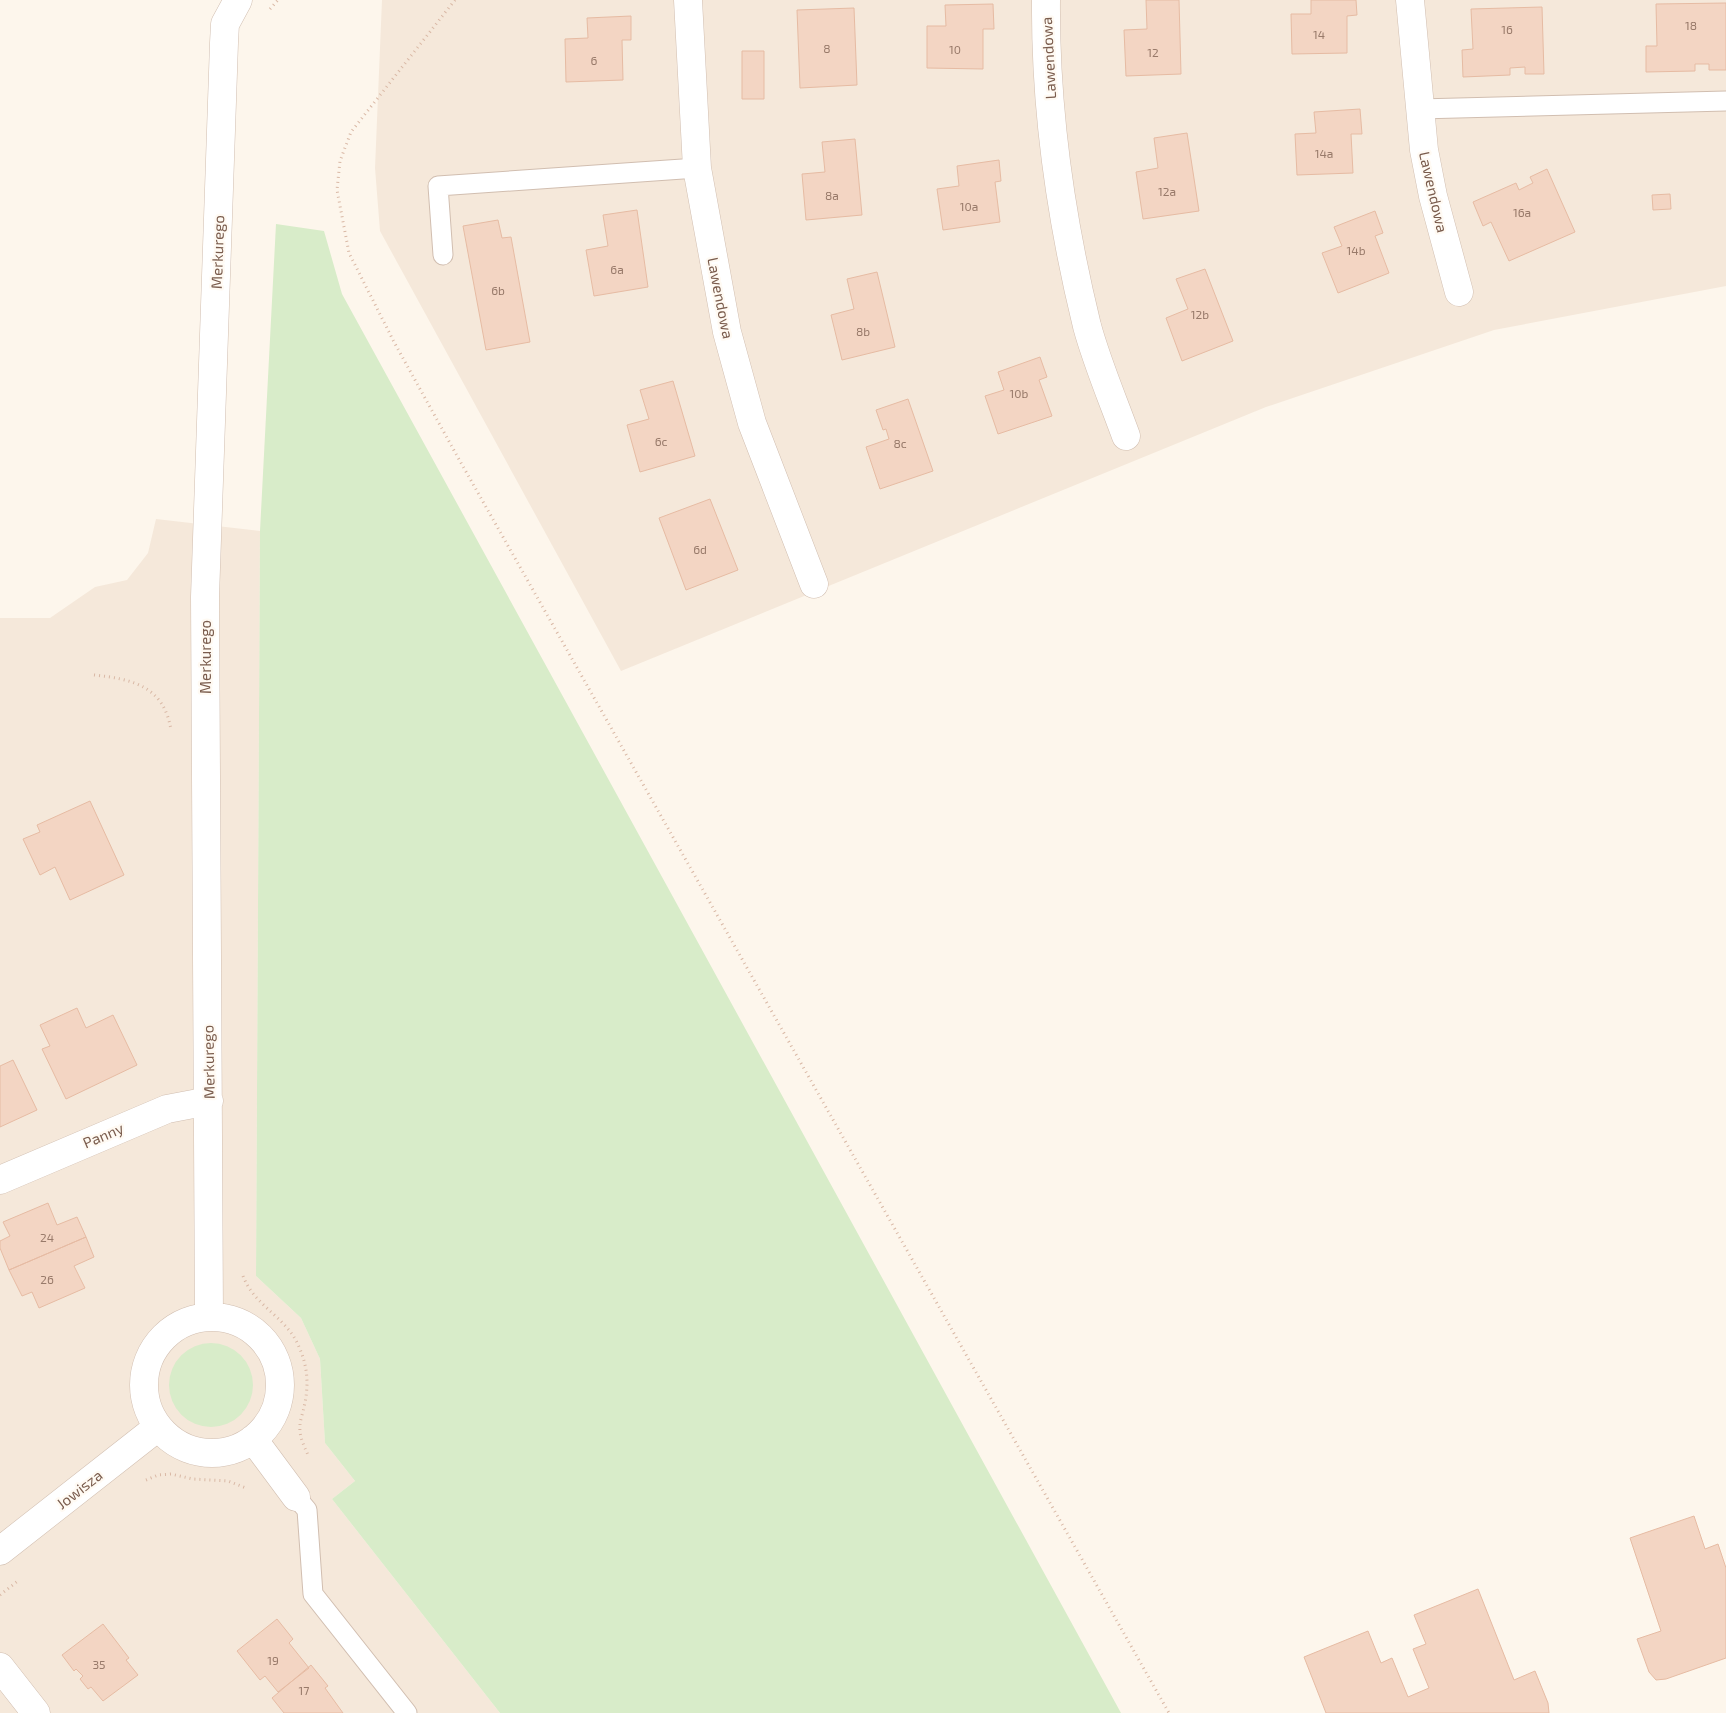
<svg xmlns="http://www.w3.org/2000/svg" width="1726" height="1713" font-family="'Exo 2',sans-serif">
<rect width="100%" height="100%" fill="#fdf6ec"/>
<path fill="#f5e8da" d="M382,0H1726V286L1494,330L1266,407L621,671L380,231L375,168Z
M156,519L260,531L256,1276L301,1318L320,1359L325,1443L355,1481L332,1499L500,1713H0V618H50L95,587L127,580L148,553Z"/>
<path fill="#d8ecc9" d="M276,224L324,231L342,294L1121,1713H500L332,1499L355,1481L325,1443L320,1359L301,1318L256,1276L260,531Z
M169 1385a42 42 0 1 1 84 0a42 42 0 1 1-84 0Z"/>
<path fill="#f3d5c3" stroke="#e6bba3" d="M1146,0H1179L1181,74L1126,76L1124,30L1147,29Z
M1311,0H1356L1357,15L1347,16V53L1292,54L1291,14H1311Z
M1726,3V70H1709V64H1695V71L1646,72V46H1657L1656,4Z
M993,4L994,29H983V69L927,68V26H946L945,5Z
M1542,7L1544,74H1525V67L1510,68V75L1463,77L1462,50L1473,49L1471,9Z
M854,8L857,85L800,88L797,10Z
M631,16V40H622L623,80L566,82L565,39L588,38L587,18Z
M742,51H764V99H742Z
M1360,109L1362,134H1351L1353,173L1297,175L1295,134L1316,133L1314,112Z
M1187,133L1199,211L1143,219L1136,172L1158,168L1154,138Z
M855,139L862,215L806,220L802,174L825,172L822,142Z
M999,160L1001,181L995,182L1000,222L943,230L937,189L959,186L957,166Z
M1547,169L1575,232L1509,261L1491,222L1483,226L1473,202L1516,183L1519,190L1533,183L1530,177Z
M1670,194L1671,209L1653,210L1652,195Z
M637,210L648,287L594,296L586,250L608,246L603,215Z
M1375,211L1383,233L1375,236L1389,273L1338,293L1322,253L1342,246L1334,227Z
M498,220L502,238L511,237L530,342L486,350L463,226Z
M1205,269L1233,341L1182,361L1166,318L1188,309L1176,279Z
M877,272L895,347L842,360L831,315L854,309L847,279Z
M1040,357L1047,377L1039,380L1052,416L998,434L985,396L1004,390L998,372Z
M673,381L695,456L640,472L627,425L649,419L640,390Z
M908,399L933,471L880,489L866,447L889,439L886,429L883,430L876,410Z
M710,499L738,570L686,590L659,518Z
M90,801L124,875L70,900L55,867L40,875L23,839L40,832L37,825Z
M77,1008L86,1028L113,1015L137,1065L66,1099L42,1049L50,1046L40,1025Z
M13,1060L37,1110L0,1127V1066Z
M48,1203L57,1225L77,1217L86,1237L9,1270L0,1248V1241L10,1236L3,1222Z
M86,1237L94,1257L74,1266L85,1288L39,1308L32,1292L22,1296L9,1270Z
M1694,1516L1705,1549L1718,1544L1726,1568V1658L1666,1679L1656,1680L1649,1672L1637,1639L1661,1631L1630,1538Z
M1478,1589L1514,1680L1535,1671L1548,1703L1549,1713H1326L1304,1657L1368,1631L1381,1663L1392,1658L1408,1697L1429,1688L1413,1649L1426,1644L1414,1615Z
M277,1619L293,1639L289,1643L309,1668L278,1692L265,1676L260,1680L237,1651Z
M103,1624L129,1658L126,1660L138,1675L103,1701L91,1687L88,1689L80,1679L83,1676L76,1669L74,1671L62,1655Z
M311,1665L328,1686L325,1688L343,1713H284L272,1698Z"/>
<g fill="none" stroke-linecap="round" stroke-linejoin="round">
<g stroke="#d1beb0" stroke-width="21">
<path id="lane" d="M1419,109L1726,101
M443,255L438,186L697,168
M296,1497L307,1510L313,1594L407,1713"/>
</g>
<g stroke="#d1beb0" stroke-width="29">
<path id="street" d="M688,0L697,168L727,332L752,423L814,584
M1046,0C1045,109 1061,220 1087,326C1097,363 1113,400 1126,436
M1410,0L1424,150L1433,196L1459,292
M0,1180L167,1109L209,1101
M209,1317L205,597L224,43L225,24L238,0
M144 1385a68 68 0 1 1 136 0a68 68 0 1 1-136 0Z
M253,1439L296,1497
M0,1551L158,1427
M0,1667L36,1713"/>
</g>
<path stroke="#d9b8a5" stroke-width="3" stroke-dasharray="1 4" stroke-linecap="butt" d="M455,0L351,132L340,161L337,190L349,253L394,342L456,454L1169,1713
M270,9L278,0
M94,675C132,679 164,686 171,730
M243,1276C255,1307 287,1317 299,1347C308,1367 309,1386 304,1407C303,1413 300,1420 300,1426C299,1436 304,1446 308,1455
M146,1480L158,1475L171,1474L193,1479L228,1481L246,1488
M0,1595L19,1580"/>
<use href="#lane" stroke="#fff" stroke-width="19"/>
<use href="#street" stroke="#fff" stroke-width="28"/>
</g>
<g text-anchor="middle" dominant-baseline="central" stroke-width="4.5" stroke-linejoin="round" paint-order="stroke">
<g font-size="12" fill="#987a6a">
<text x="1691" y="25">18</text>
<text x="1507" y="29">16</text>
<text x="1319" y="34">14</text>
<text x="827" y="48">8</text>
<text x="955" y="49">10</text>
<text x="1153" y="52">12</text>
<text x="594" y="60">6</text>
<text x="1324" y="153">14a</text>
<text x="1167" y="191">12a</text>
<text x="832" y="195">8a</text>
<text x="969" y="206">10a</text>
<text x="1522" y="212">16a</text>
<text x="1356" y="250">14b</text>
<text x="617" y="269">6a</text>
<text x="498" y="290">6b</text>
<text x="1200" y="314">12b</text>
<text x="863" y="331">8b</text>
<text x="1019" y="393">10b</text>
<text x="661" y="441">6c</text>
<text x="900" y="443">8c</text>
<text x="700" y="549">6d</text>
<text x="47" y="1237">24</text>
<text x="47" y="1279">26</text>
<text x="273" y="1660">19</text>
<text x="99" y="1664">35</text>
<text x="304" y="1690">17</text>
</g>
<g font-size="15" fill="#7a5c4d" stroke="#fffaf3">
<text transform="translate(1048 58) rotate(-93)">Lawendowa</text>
<text transform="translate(1434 192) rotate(77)">Lawendowa</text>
<text transform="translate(217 252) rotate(-88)">Merkurego</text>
<text transform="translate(721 298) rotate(79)">Lawendowa</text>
<text transform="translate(205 657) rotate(-90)">Merkurego</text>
<text transform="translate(208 1062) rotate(-91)">Merkurego</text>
<text transform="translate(103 1135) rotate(-23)">Panny</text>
<text transform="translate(79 1489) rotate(-38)">Jowisza</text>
</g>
</g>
</svg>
